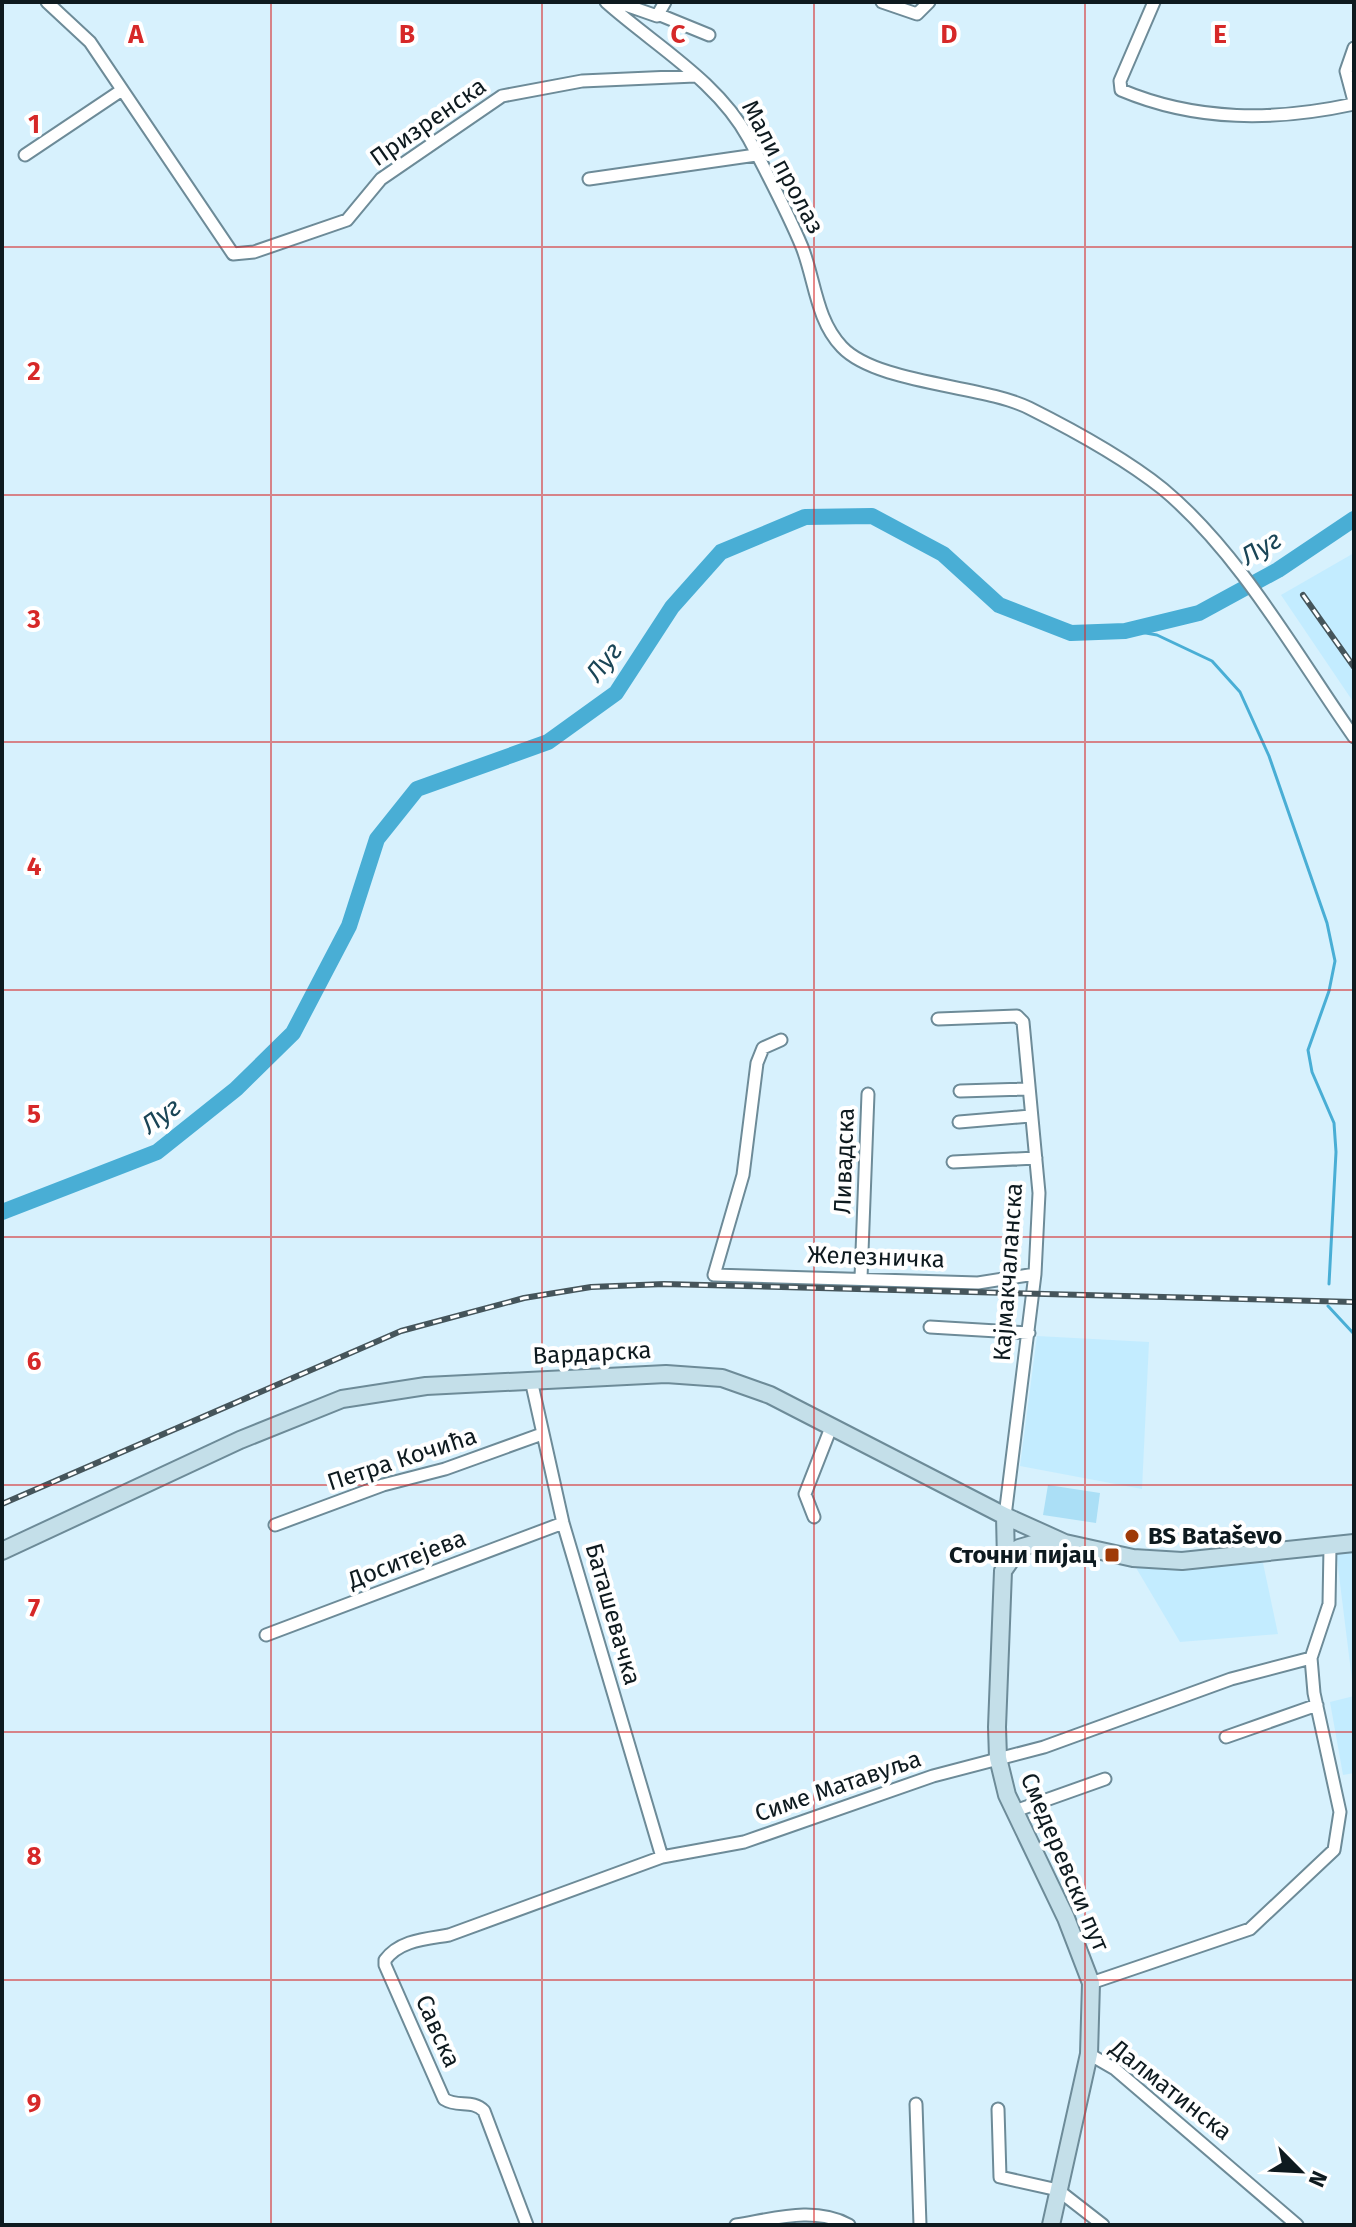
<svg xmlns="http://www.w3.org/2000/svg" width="1356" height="2227" font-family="'Fira Sans',sans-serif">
<rect width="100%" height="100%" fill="#d7f1fd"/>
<path fill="#c3ecff" d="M1354,553V703L1281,595Z
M1037,1336L1149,1342L1142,1489L1020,1466Z
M1354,1550V1696L1336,1551Z
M1263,1563L1278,1634L1180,1642L1135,1566Z
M1354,1696V1773L1343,1775L1330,1702Z"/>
<path fill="#abdff6" d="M1048,1485L1100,1493L1096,1523L1043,1515Z"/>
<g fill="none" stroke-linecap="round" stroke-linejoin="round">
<path stroke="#49aed5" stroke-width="3" d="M1129,630L1157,635L1212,661L1240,692L1269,756L1327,923L1335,961L1329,991L1308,1050L1312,1072L1334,1123L1336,1152L1329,1284
M1328,1306L1354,1334"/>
<path stroke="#49aed5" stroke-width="16" d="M2,1212L157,1152L236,1089L293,1033L349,926L377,839L417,789L548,742L616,693L672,607L721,552L805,517L872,516L943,554L999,605L1071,633L1125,631L1199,613L1278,570L1354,519"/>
<g stroke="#6d8b98" stroke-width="15">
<path id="street" d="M47,2L90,42L233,254L254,252L347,220L381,179L502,96L582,81L695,76
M606,2C654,45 718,81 749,139C767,173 787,211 802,247C815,280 816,320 842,347C877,384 983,385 1029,408C1075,431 1123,457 1163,489C1240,553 1297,656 1354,737
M617,2L657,16L665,2
M882,2L917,14L929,2
M1154,2L1120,81L1121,90C1197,122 1275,121 1354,104
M660,15L709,35
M1354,48L1346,71L1354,101
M25,155L122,90
M589,179L756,155
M938,1019L1017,1016L1023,1022L1039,1193L1035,1274L1005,1516
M781,1040L763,1048L757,1063L743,1175L714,1275L978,1283L1035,1274
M960,1091L1027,1089
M959,1122L1030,1116
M953,1162L1036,1158
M861,1278L868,1094
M930,1327L1029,1333
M531,1380L563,1523L662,1857
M814,1517L805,1494L832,1425
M275,1525L383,1485L445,1469L542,1434
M266,1635L563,1523
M1226,1737L1317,1705
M1015,1811L1105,1779
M1091,1983L1250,1929L1334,1850L1340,1812L1314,1693L1311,1658L1329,1604L1330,1547
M1089,2054L1115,2069L1297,2225
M916,2104L920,2225
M998,2109L1000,2177L1058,2190L1103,2225
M527,2225L484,2111C472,2099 458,2108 444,2099L385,1965V1960C400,1940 426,1939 449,1935L662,1857L744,1842L933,1776L1044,1747L1231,1679L1311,1658
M736,2225C774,2219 814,2206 849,2225"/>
</g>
<g stroke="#6d8b98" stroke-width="20">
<path id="secondary" d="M1005,1516L1006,1561
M1050,1539L1019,1548L1003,1571L997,1727L998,1758L1007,1795L1066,1918L1091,1983L1089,2054L1051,2225
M2,1551L240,1440L342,1399L426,1386L666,1374L722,1378L770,1395L1005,1516L1065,1543L1133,1558L1182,1561L1354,1543"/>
</g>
<use href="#street" stroke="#fff" stroke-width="11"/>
<use href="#secondary" stroke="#c4dfe9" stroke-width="16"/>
<g stroke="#45555b" stroke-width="6">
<path id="rail" d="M1303,595L1354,667
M2,1504L401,1331L524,1298L591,1287L664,1284L1354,1302"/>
</g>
<use href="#rail" stroke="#fff" stroke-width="3" stroke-dasharray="9" stroke-linecap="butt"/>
</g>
<path fill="none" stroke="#d62828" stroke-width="2" stroke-opacity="0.55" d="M271,2V2225M542,2V2225M814,2V2225M1085,2V2225M2,247H1354M2,495H1354M2,742H1354M2,990H1354M2,1237H1354M2,1485H1354M2,1732H1354M2,1980H1354"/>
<g fill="#9f3a08" stroke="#fff" stroke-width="3">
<circle cx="1132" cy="1536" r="8"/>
<rect x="1104" y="1547" width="16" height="16" rx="4"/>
</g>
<g text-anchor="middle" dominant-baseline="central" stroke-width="8" stroke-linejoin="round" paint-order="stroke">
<g font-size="24" fill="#0e1a1f" stroke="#fff">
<text transform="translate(428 122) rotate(-35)">Призренска</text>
<text transform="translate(783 167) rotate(62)">Мали пролаз</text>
<text transform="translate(844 1161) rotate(-88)">Ливадска</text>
<text transform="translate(876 1257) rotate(2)">Железничка</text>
<text transform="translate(1008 1272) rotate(-86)">Кајмакчаланска</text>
<text transform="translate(592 1353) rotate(-3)">Вардарска</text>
<text transform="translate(402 1459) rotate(-18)">Петра Кочића</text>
<text transform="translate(407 1559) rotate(-21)">Доситејева</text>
<text transform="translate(613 1614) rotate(74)">Баташевачка</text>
<text transform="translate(838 1786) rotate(-19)">Симе Матавуља</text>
<text transform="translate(1065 1862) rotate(67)">Смедеревски пут</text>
<text transform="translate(438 2031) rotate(66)">Савска</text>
<text transform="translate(1171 2090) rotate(38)">Далматинска</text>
</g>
<g font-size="24" font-weight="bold" fill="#0e1a1f" stroke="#fff" text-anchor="start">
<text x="1148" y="1536">BS Bataševo</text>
<text x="1096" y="1555" text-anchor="end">Сточни пијац</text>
</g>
<g font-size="26" font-style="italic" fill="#1a4556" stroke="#fff">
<text transform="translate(1261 548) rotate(-31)">Луг</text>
<text transform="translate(604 662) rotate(-52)">Луг</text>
<text transform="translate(161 1116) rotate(-36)">Луг</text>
</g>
</g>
<g font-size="26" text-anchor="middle" font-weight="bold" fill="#d62828" stroke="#fff" stroke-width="8" stroke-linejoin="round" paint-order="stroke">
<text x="136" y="43">A</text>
<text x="407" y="43">B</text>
<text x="678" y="43">C</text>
<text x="949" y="43">D</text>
<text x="1220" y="43">E</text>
<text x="34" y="133">1</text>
<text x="34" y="380">2</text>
<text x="34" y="628">3</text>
<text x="34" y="875">4</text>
<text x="34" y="1123">5</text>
<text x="34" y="1370">6</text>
<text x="34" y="1617">7</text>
<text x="34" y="1865">8</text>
<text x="34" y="2112">9</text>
</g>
<rect width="1356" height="2227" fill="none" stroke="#0e1a1f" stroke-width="8"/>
<g transform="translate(1300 2171) rotate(114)" stroke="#ffffff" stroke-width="6" paint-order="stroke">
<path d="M0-6L14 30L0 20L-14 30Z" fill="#0e1a1f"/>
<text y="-12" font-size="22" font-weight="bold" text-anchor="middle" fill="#0e1a1f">N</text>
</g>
</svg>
